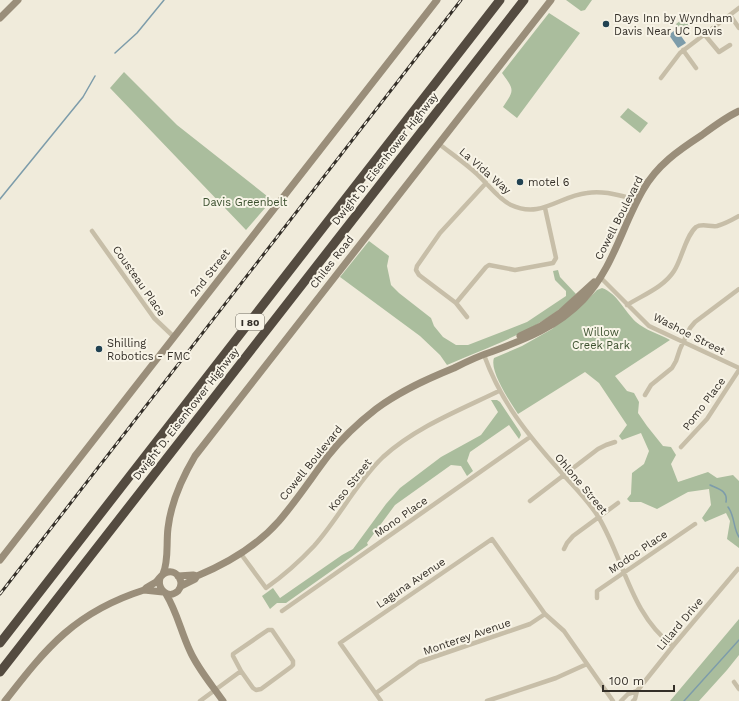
<svg xmlns="http://www.w3.org/2000/svg" width="739" height="701" font-family="'Work Sans',sans-serif">
<rect width="100%" height="100%" fill="#f0ebdb"/>
<path fill="#aabd9d" d="M566,0H592L585,10L581,11Z
M549,13L580,33L517,118L503,107C515,89 514,90 502,73Z
M685,17L690,25L681,31L676,24Z
M124,72L177,125L272,200L246,230L110,88Z
M628,108L648,123L640,133L620,117Z
M369,241L389,256L387,266L391,285L399,293L431,318L434,326L443,337L456,345H468L527,322L566,296V291L555,280L553,271L558,270L560,277L576,294C546,328 488,347 447,365L440,355L420,336L340,277Z
M602,288C617,293 625,312 636,322C645,330 659,334 670,340L615,376L627,391L634,393L639,402L638,413L647,426L663,446L671,447L676,455L671,464L678,482L708,472L717,478L733,475L739,481V548L727,539L730,521L726,513L705,522L702,518L711,505L709,489L688,492L657,509L641,502H630L627,499L631,494L632,473L644,464L649,451L641,433L622,440L619,436L627,425L599,383L585,372L518,414C511,403 489,371 494,358L522,346L552,329L588,299L597,290Z
M491,400H497L500,402L520,432L521,435L519,439L509,425L470,452L467,461L473,471L467,476L461,466L451,465L395,505L367,543L368,545L286,603H277L270,609L262,596L273,588L280,598L342,555L353,549L386,504L400,488L441,457L481,435L498,412Z
M739,619V655L727,670L699,701H670Z"/>
<path fill="#7d9caa" d="M676,29L686,43L678,48L669,35Z"/>
<g fill="none" stroke-linecap="round" stroke-linejoin="round">
<path stroke="#7d9caa" stroke-width="1.5" d="M115,53L137,33L164,0
M0,199L83,97L95,76
M710,485C719,489 728,491 726,502
M728,507C735,516 733,528 739,537
M684,701L739,640"/>
<path stroke="#c7bea8" stroke-width="4.5" d="M730,15L739,28
M704,34L719,52L730,45
M683,50L696,68
M661,78L680,53L739,8
M439,144C452,154 465,163 477,174C488,184 498,199 511,205C541,219 559,196 587,193C604,190 621,196 638,200
M92,231L154,318L174,337
M600,277L649,326L739,368
M456,303L486,267L489,265L515,270L553,263L556,258L545,208
M627,305C643,295 664,287 674,271C682,259 685,237 696,227C702,223 710,227 717,226C725,224 732,220 739,216
M467,317L456,303L419,275L416,270L417,266L440,233L486,183
M484,355C501,402 527,434 560,471C573,486 589,501 599,518C624,560 631,615 673,646
M645,395L651,385L672,368L676,361L680,349L690,328L695,322L739,289
M681,447L707,419L739,370
M530,501L598,449L606,445L615,442
M564,549L567,543L573,536L618,503
M241,554L266,588C283,576 299,562 314,546C339,518 356,483 383,457C416,427 460,410 499,391
M597,598V591L695,524
M282,611L530,437
M734,682L739,689
M376,693L419,662L530,624L545,614
M200,701L241,671L253,688L256,690L261,689L291,667L293,665V661L272,630H268L233,654V656L241,671
M381,701L340,643L492,539L545,614L564,631L613,701
M487,701L556,678L587,664
M621,701L628,694L637,691
M633,701L635,699L637,691L673,646L738,569"/>
<path stroke="#9a8e7a" stroke-width="7" d="M0,18L18,0
M520,336L541,326L560,313L594,282
M0,560L437,0
M163,574C169,560 166,544 168,528C171,502 182,478 195,456L551,0
M178,576L193,575L197,576
M181,586L195,579L197,576C228,563 257,546 279,521C297,500 312,477 328,456C342,438 358,423 376,409C400,391 427,379 454,368C466,362 478,356 491,352C526,339 557,327 583,300C613,269 622,226 643,190C657,165 679,150 702,135C714,126 726,117 739,111
M144,590L163,592
M166,594C177,612 181,632 190,651C198,669 212,685 223,701
M5,701C47,647 75,612 144,590C147,586 152,585 156,582C160,578 162,573 168,572C178,570 185,583 178,591C168,600 157,589 160,578"/>
<path stroke="#544b40" stroke-width="9" d="M0,643L500,0
M0,672L524,0"/>
<g stroke="#342f28" stroke-width="3">
<path id="rail" d="M0,594L461,0"/>
</g>
<use href="#rail" stroke="#f8f4e7" stroke-width="1.5" stroke-dasharray="4.5" stroke-linecap="butt"/>
</g>
<g fill="#214252" stroke="#f8f4e7" stroke-width="1.5">
<circle cx="606" cy="24" r="4"/>
<circle cx="520" cy="182" r="4"/>
<circle cx="99" cy="349" r="4"/>
</g>
<g text-anchor="middle" dominant-baseline="central" stroke-width="4" stroke-linejoin="round" paint-order="stroke">
<rect fill="#f8f4e7" stroke="#6f6a61" stroke-width="1" x="236" y="314" width="28" height="16" rx="3"/>
<g font-size="10" font-weight="bold" fill="#342f28">
<text x="250" y="322">I 80</text>
</g>
<g font-size="11" fill="#342f28" stroke="#f8f4e7" text-anchor="start">
<text x="614" y="18">Days Inn by Wyndham<tspan x="614" dy="13">Davis Near UC Davis</tspan></text>
<text x="528" y="182">motel 6</text>
<text x="107" y="343">Shilling<tspan x="107" dy="13">Robotics - FMC</tspan></text>
</g>
<g font-size="11" fill="#342f28" stroke="#f8f4e7">
<text transform="translate(385 159) rotate(-52)">Dwight D. Eisenhower Highway</text>
<text transform="translate(485 171) rotate(41)">La Vida Way</text>
<text transform="translate(619 218) rotate(-63)">Cowell Boulevard</text>
<text transform="translate(332 262) rotate(-52)">Chiles Road</text>
<text transform="translate(210 273) rotate(-52)">2nd Street</text>
<text transform="translate(139 281) rotate(55)">Cousteau Place</text>
<text transform="translate(689 334) rotate(27)">Washoe Street</text>
<text transform="translate(704 404) rotate(-53)">Pomo Place</text>
<text transform="translate(186 414) rotate(-52)">Dwight D. Eisenhower Highway</text>
<text transform="translate(311 463) rotate(-51)">Cowell Boulevard</text>
<text transform="translate(581 484) rotate(50)">Ohlone Street</text>
<text transform="translate(350 485) rotate(-52)">Koso Street</text>
<text transform="translate(401 517) rotate(-35)">Mono Place</text>
<text transform="translate(638 552) rotate(-34)">Modoc Place</text>
<text transform="translate(411 583) rotate(-34)">Laguna Avenue</text>
<text transform="translate(680 624) rotate(-50)">Lillard Drive</text>
<text transform="translate(467 637) rotate(-19)">Monterey Avenue</text>
</g>
<g font-size="11" fill="#3b502e" stroke="#f8f4e7">
<text x="245" y="202">Davis Greenbelt</text>
<text x="601" y="332">Willow<tspan x="601" dy="13">Creek Park</tspan></text>
</g>
</g>
<path d="M603 685v6h71v-6" fill="none" stroke="#342f28" stroke-width="2"/>
<text x="609" y="685" font-size="12" fill="#342f28" stroke="#f8f4e7" stroke-width="3" paint-order="stroke">100 m</text>
</svg>
